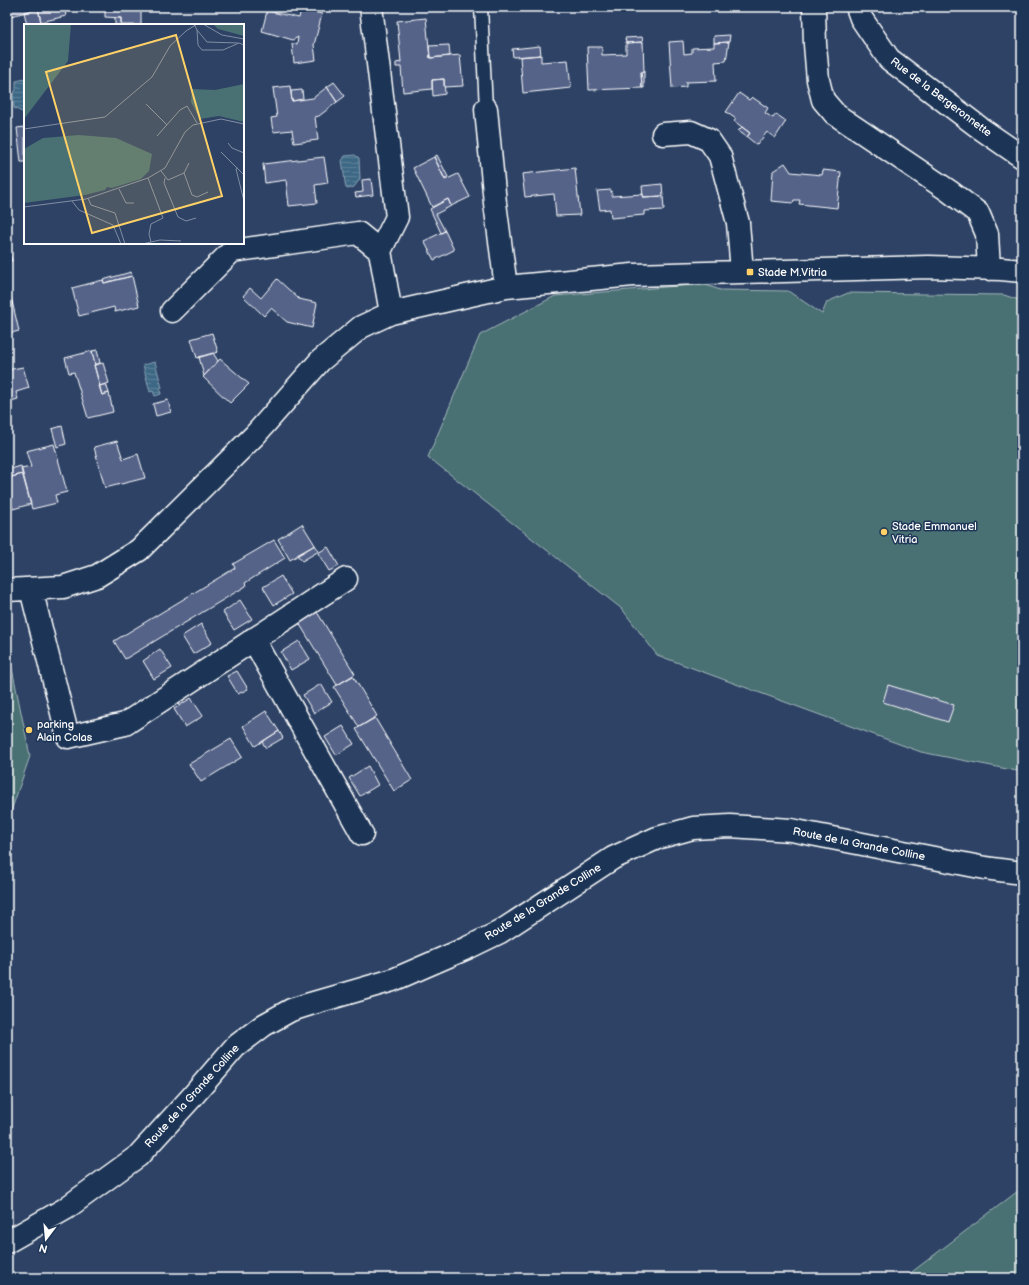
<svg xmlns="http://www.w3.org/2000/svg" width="1029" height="1285" font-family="'Balsamiq Sans',sans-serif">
<defs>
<pattern id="water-rules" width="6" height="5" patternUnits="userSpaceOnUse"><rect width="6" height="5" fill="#3e6885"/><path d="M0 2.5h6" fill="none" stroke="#5b7f97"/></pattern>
</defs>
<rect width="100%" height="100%" fill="#2d4265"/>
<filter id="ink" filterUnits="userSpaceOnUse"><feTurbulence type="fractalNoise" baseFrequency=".025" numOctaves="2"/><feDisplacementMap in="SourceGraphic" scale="8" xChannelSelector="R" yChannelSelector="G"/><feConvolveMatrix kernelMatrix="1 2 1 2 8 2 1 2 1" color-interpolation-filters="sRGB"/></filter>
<g filter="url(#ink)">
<path fill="#497073" stroke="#a4b8b9" d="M703,284L720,290L788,291L822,314L827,302L848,293L1004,295L1022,301V772L921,752L657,655L622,609L428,457L480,335L555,296Z
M7,644L30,756L7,823Z
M1022,1188V1278H904Z"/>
<path fill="url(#water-rules)" stroke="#8ba4b6" d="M25,79V109L22,112L14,108L13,93L16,90V81Z
M355,155L359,158L360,179L354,187L348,189L346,188C344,179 344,170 342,161L345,156Z
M155,362L162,388L160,389L161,394L155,396L153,391L150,392L143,365Z"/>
<path fill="#556389" stroke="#fff" d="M7,7H33L34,10L7,17Z
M38,7H64L66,16L41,22Z
M90,7H141V25H121V18L105,17V10H90Z
M38,9L41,22L27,25L24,12Z
M301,9L322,14L314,45L316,60L294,63L292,44H297L298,37L293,40L262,31L267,11L299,18Z
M115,18H121V25H115Z
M426,18L430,58L460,55L463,86L444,87V79L432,80V89L403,92L401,67H396V63L401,62L397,21Z
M730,35L729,42L714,43V36Z
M642,37L643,42L626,43L625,38Z
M683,41L684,54L692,53V48L714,47V43L729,42L726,61L715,62L716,81L686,82V87L672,88L669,42Z
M643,42L644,72H641L642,88L589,90L587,47H602V55L626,54V43Z
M449,45L450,56L430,58L429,46Z
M540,46L541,55L513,57L512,49Z
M541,55V62L568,60L571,88L523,93L520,57Z
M641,72H644V88H642Z
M444,79L445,94L433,96L432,80Z
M334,82L345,96L337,102L327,87Z
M290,86L292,101L313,98L327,87L337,102L319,116L315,117L318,140L294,143L292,130L273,132L271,118L277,117L273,88Z
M302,90L303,99L292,101L291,91Z
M739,93L749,100L752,97L768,108L765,113L773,118L776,114L786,121L775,138L767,132L757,145L747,137L750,133L734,121L736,119L726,112Z
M25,127V162H21L17,128Z
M742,127L750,133L747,137L738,131Z
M437,155L448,177L445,179L434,157Z
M324,157L328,183L315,185L317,203L289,206L286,180L265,183L263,164Z
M434,157L445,180L458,174L470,197L451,206L448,199L432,207L413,168Z
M785,163L791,172L822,175L823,170L841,172L837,208L799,204L800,200H794L793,203L771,201L773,171Z
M575,168L580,215L556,216L554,194L525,197L522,174Z
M371,179L373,195L356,197L355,193L363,192L362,180Z
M662,184L663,196L643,197L642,186Z
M611,190L612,196L643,194V197L663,196L664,210L644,211V215L611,218L610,209L600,210L597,191Z
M448,199L451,206L436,214L445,231L441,233L430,209Z
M445,231L454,250L434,260L424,241Z
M8,247L12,261L7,262V248Z
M131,272L132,276L104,283L103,280Z
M132,276L139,306L115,312L114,307L79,316L72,288L103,280L104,283Z
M277,279L299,299L317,303L312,328L287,322L271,308L264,316L243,296L250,288L261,298Z
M11,297L19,331L7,334V298Z
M212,333L218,352L197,358L191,339Z
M97,350L100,363L95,365L92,351Z
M92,351L95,365H94L102,395L109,393L113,412L88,418L74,372L69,373L65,358Z
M213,353L218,361L204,376L199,357Z
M220,359L249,384L230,403L203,377Z
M103,363L109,383L100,386L94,365Z
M23,367L29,388L16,392L18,399L7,402V370Z
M106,384L109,393L102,395L99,386Z
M168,400L171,412L156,416L153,404Z
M62,426L66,444L57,447L52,429Z
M117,441L123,459L138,454L145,478L105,488L94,447Z
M54,444L67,492L55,495L57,503L32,509L21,469L31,467L26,451Z
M21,466L23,474L7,478V470Z
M23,474L31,504L13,509L8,495L7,496V478Z
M302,524L315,545L290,560L278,539Z
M274,540L285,558L245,583L246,586L125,659L114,641L235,568L233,564Z
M315,545L319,551L302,561L297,555Z
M328,547L339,566L329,571L318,553Z
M281,576L292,594L274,605L263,587Z
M240,600L252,619L234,630L223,612Z
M317,612L355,674L337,685L299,623Z
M201,624L212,643L193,654L182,636Z
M299,641L310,659L291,670L281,652Z
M160,649L172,668L154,679L143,661Z
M237,671L248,689L238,694L227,676Z
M353,676L377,716L359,727L334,687Z
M321,684L332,702L314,713L303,695Z
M888,685L954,705L948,722L883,702Z
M191,698L203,716L185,727L174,709Z
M266,711L279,731L255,746L243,726Z
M375,718L412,780L394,791L356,729Z
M343,726L354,744L336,755L325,737Z
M279,731L283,738L266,748L262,742Z
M231,739L242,757L201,782L189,764Z
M368,766L378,785L360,796L349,778Z"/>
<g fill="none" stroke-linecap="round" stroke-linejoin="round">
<g stroke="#fff" stroke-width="15">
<path id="service" d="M481,7L486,109"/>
</g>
<g stroke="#fff" stroke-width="25">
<path id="minor" d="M371,7L397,217L380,251
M814,7L815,44L818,80L823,100L835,114L949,191L978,213L987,234L989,269
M857,7L861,18L889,59L980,128L1022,157
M486,109L495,203L506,287
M663,134L691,132L709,140L720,156L738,223L742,272
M172,311L232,251L358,233L380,251L391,313
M31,589L68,737L125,724L346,579
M7,590L63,587L97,576L139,550L255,435L320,361L361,327L391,313L506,287L633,275L928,267L1001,269L1022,271
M253,639L362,834
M7,1242L65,1209L138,1156L191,1098L235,1047L264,1025L291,1010L310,1004L393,980L467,948L500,932L613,858L657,838L693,828L730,826L791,830L985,868L1022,873"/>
</g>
<use href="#service" stroke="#1d3557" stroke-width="12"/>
<use href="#minor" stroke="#1d3557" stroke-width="22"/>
</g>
</g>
<g fill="#ffd166" stroke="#1d3557" stroke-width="1.5">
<rect x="746" y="268" width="8" height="8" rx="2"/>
<circle cx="884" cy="532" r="4"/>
<circle cx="29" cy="730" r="4"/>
</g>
<g text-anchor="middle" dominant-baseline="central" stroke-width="3" stroke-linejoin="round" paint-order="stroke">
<g font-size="11" fill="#fff" stroke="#1d3557">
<text transform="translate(941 97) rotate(37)">Rue de la Bergeronnette</text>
<text transform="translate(859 844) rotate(11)">Route de la Grande Colline</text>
<text transform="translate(543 902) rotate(-32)">Route de la Grande Colline</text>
<text transform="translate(192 1096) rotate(-48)">Route de la Grande Colline</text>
</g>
<g font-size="11" fill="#fff" stroke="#1d3557" text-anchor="start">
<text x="758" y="272">Stade M.Vitria</text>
<text x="892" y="526">Stade Emmanuel<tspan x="892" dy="13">Vitria</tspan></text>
<text x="37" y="724">parking<tspan x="37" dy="13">Alain Colas</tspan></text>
</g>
</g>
<g transform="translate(24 24)">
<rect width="220" height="220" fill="#2d4265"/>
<path d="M0,0H47L44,37L0,95ZM220,60V98L195,92L176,95L167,78L168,65L191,66ZM55,111L92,114L128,130L125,147L117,155L88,164L83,163L81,166L61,171L0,179V125L19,114Z" fill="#497073"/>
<path d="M189,0H220V12L194,5Z" fill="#497073"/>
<path fill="none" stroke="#818ea3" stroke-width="1" d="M170,0L173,6L174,21L178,26H199L215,19L220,21M179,0L198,11L220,15M173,6L183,18L214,19M122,80L143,101M0,105L81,93L128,53L146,22L162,7L173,0M133,112L156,86L163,82L173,99M204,119L208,124L220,129M197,128L220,151M214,144L212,145L220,177M137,147L144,156L160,149L165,139M160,149L168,171L173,173L184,168M124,154L139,194L127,200L125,210L127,218M141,154L140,159L154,193L162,197L172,194M95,165L102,179H110M64,174L67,181L91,189L101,220M48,177L55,186L89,201L97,220M0,183L62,175L124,154L141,144L161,108L169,101L197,95L220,100M118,220L136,216L157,217"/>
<path fill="#ffd166" fill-opacity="0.15" stroke="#ffd166" stroke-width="2" d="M152,11L198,172L68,209L22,48Z"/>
<rect width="220" height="220" fill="none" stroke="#fff" stroke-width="2"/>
</g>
<rect width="1029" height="1285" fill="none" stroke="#1d3557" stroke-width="24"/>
<rect x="12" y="12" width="1005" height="1261" fill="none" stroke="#fff" stroke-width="1.5" filter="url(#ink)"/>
<g transform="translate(46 1239) rotate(196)" stroke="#1d3557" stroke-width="3" paint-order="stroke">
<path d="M0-3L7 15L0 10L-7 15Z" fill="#ffffff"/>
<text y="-6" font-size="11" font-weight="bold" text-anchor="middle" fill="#ffffff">N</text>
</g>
</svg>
